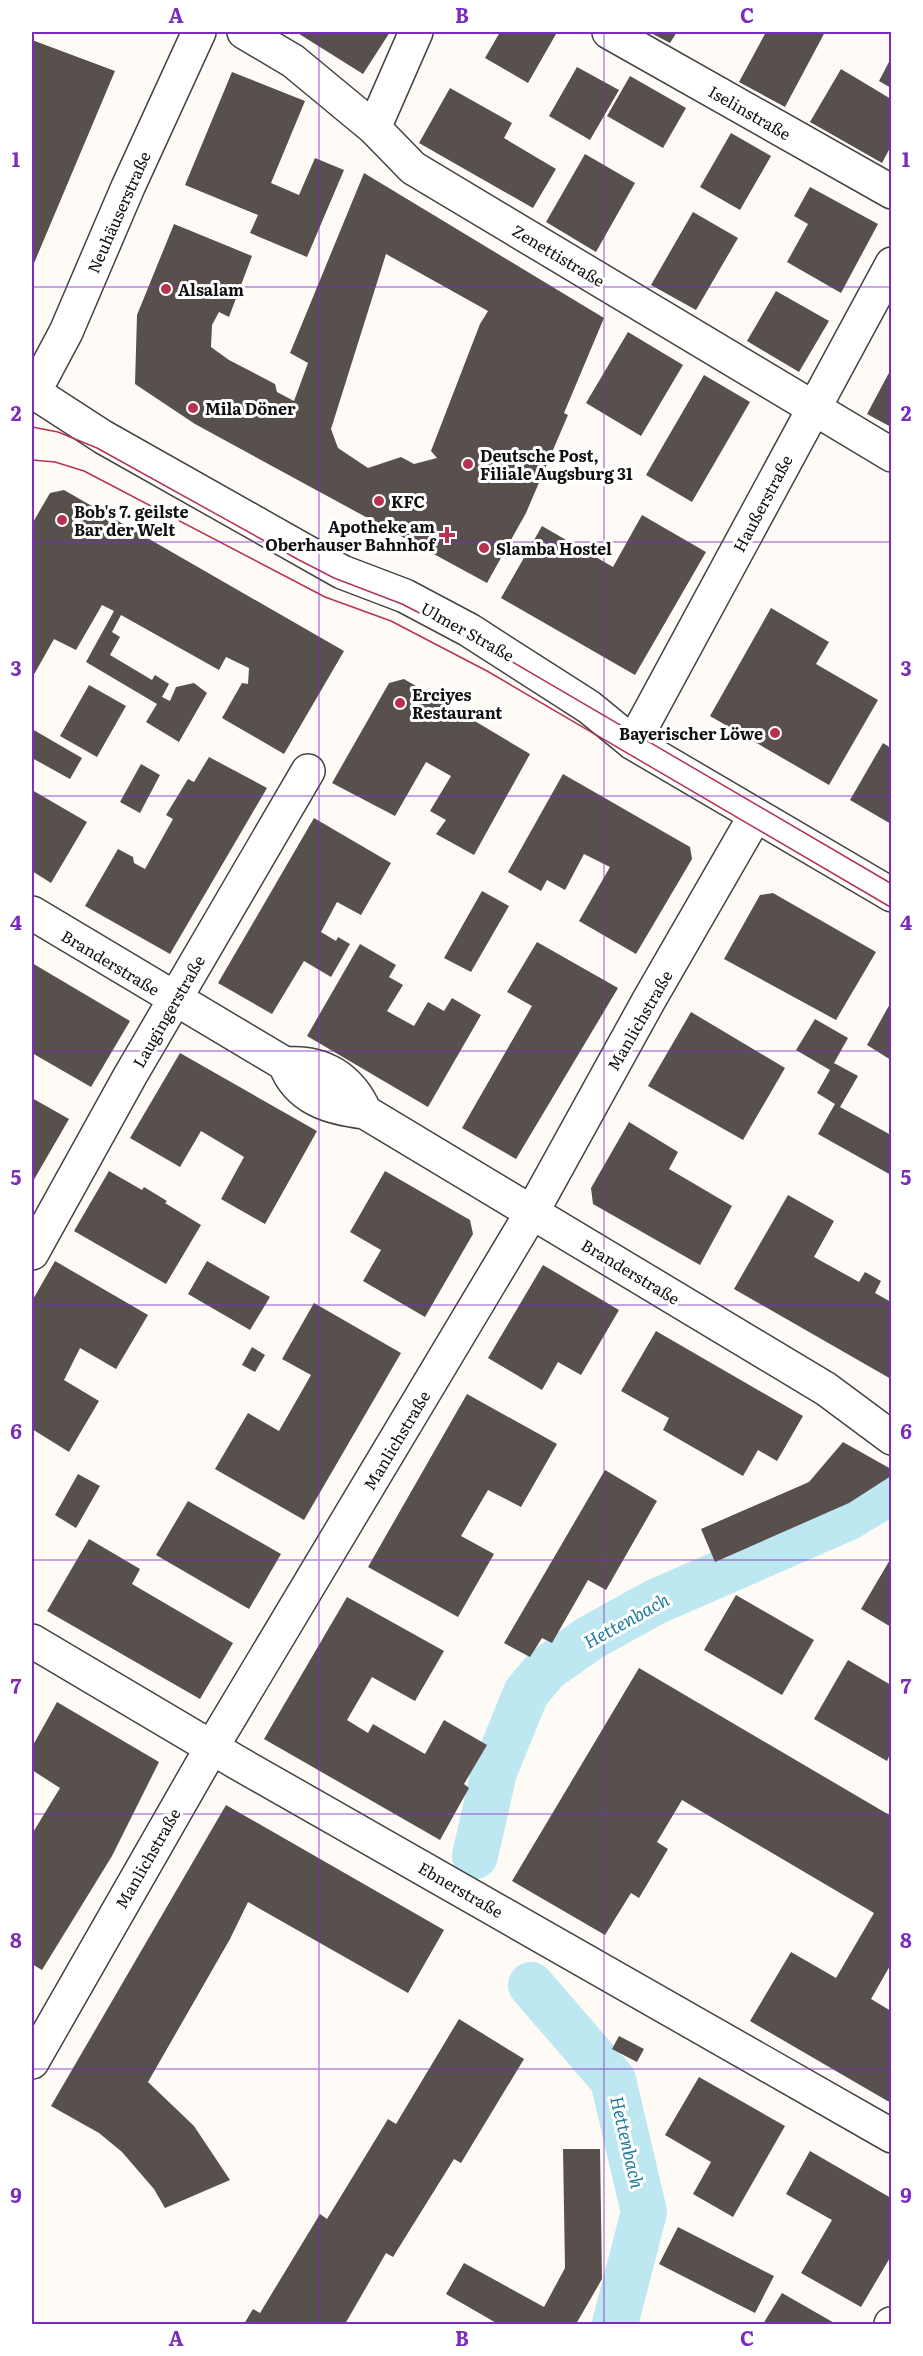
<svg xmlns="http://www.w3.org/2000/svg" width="923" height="2356" font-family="Literata,serif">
<rect width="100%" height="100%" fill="#fefaf5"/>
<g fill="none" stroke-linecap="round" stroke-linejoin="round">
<path stroke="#bde8f2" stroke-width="46" d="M475,1856L494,1772L526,1693L546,1669L590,1638L655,1602L847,1518L892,1491
M531,1985L613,2080L644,2212L615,2324"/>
</g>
<path fill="#58504d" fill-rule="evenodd" d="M296,32H390L363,74Z
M500,32L556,34L528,83L485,58Z
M649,32H677L670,43Z
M766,32H825L785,107L739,82Z
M32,40L115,71L32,268Z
M891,58V88L879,81Z
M577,67L619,90L590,140L549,116Z
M841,69L891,99V146L882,163L810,122Z
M232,72L305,101L271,183L299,195L315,158L344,170L307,257L250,233L258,215L185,185Z
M630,76L686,108L663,148L607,116Z
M450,88L512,123L504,138L556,169L533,208L419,143Z
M731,133L771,156L740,210L700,187Z
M585,154L635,183L596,252L546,222Z
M364,173L604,318L564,413L568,415L526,513L487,583L195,424L135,384L137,315L174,224L252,256L229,317L219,312L212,325L211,347L229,360L275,384L277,392L294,401L308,363L290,353ZM386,254L488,311L480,324L431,451L437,458L414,464L401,457L368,468L338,448L331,429Z
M810,187L878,224L841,293L787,262L808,224L794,216Z
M693,212L738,238L696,310L651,285Z
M776,291L829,321L799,372L747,341Z
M628,332L683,365L641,436L586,403Z
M891,369V427L867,414Z
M704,375L750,402L692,502L646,475Z
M64,490L344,651L284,754L222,718L242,683L248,684L249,668L226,657L219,670L121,615L112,632L120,637L110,655L152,680L155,675L169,684L162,697L170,701L176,687L194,683L207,693L179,742L146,722L157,704L86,662L114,611L102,605L76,650L54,639L32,678V524L50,493Z
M642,515L706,552L635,675L501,598L542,526L613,567Z
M771,608L829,642L816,664L878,700L829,785L710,716Z
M404,679L530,754L474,855L436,834L446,820L430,811L451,776L426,762L395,816L332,783L389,683Z
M89,685L126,706L97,757L60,736Z
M32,729L82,758L70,779L32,758Z
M883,743L891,748V824L850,800Z
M209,757L267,788L170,954L85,906L118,849L133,857L134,863L145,869L173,819L166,815L188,779L194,782Z
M141,764L160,775L140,813L120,802Z
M563,774L690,847L692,859L636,954L579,921L610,867L584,854L565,890L547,880L541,891L508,872Z
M32,790L87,822L51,883L32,871Z
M314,818L391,863L361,915L337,902L321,932L336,941L338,937L350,944L331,977L304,961L272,1014L218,983Z
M482,891L509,906L471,972L444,958Z
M773,893L876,952L836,1020L724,959L760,895Z
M537,942L618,988L516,1159L462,1128L532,1006L507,992Z
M360,944L396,965L389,977L403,985L387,1011L394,1015L414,1026L428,1002L444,1011L452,998L481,1015L428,1107L307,1036Z
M32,963L130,1021L91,1087L32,1053Z
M891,1002V1060L867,1045Z
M691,1012L785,1068L743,1140L648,1086Z
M815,1019L848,1038L834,1063L858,1076L840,1107L891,1135V1175L818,1134L835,1104L817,1093L830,1070L796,1050Z
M180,1053L317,1131L265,1224L221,1199L244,1157L236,1152L201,1131L180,1167L130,1138Z
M32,1098L69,1119L32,1183Z
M629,1122L678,1152L669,1169L732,1206L700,1265L593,1204L591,1188Z
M109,1171L142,1190L144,1187L167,1201L165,1203L201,1225L166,1284L74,1231Z
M385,1171L470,1220L473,1234L425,1317L363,1281L381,1250L350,1232Z
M788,1195L834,1221L814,1257L859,1282L865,1272L881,1281L875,1293L891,1302V1379L734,1289Z
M55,1261L148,1315L116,1369L80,1348L64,1380L99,1401L69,1452L32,1429V1301Z
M207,1261L270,1297L250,1330L188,1294Z
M543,1265L619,1310L581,1375L558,1362L542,1390L488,1358Z
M314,1303L401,1353L304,1520L215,1469L248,1413L279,1431L311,1375L282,1359Z
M656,1331L803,1416L777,1461L758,1450L743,1476L663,1430L669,1418L621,1391Z
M252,1347L265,1355L255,1372L242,1365Z
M467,1394L557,1444L521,1507L488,1490L461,1536L494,1554L458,1617L368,1567Z
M843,1442L891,1469V1476L849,1503L715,1562L701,1529L809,1482Z
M605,1470L657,1501L606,1590L588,1580L552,1643L542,1638L530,1657L504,1643Z
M78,1474L100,1486L76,1528L55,1515Z
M188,1501L281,1554L249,1609L156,1555Z
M89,1539L140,1569L132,1584L233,1643L200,1699L47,1611Z
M891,1558V1627L861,1609Z
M736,1595L814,1640L782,1695L704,1650Z
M347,1597L444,1651L415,1701L372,1677L347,1720L368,1733L373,1724L425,1754L444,1720L487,1745L464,1784L469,1788L440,1840L264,1739Z
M848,1660L891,1685V1752L887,1761L814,1719Z
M639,1668L891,1816V1964L871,1999L891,2011V2103L750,2021L791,1952L836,1978L874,1913L682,1800L657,1842L668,1849L639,1898L631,1893L605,1935L512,1881Z
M57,1702L159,1762L112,1856L42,1970L32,1964V1834L60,1788L32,1770V1747Z
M226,1805L444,1930L408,1993L248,1902L230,1939L148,2082L194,2126L230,2180L165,2208L154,2189L122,2152L99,2133L51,2106Z
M459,2019L524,2059L461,2163L454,2159L393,2257L386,2253L345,2324H244L253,2309L260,2313L320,2214L327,2219L388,2119L396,2124Z
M619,2036L644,2049L637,2062L612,2049Z
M699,2077L785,2126L733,2217L693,2194L711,2162L665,2135Z
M563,2149H600L602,2279L576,2324H498L446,2294L464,2263L544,2307L565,2268Z
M810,2151L891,2198V2256L861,2307L801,2273L832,2220L786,2194Z
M678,2227L774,2276L755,2313L659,2264Z
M782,2293L836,2324H763Z"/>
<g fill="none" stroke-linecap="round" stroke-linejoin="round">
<g stroke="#434343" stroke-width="36">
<path id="minor" d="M244,32L293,61L374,128L413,168L892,455
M609,32L892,192
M374,128L416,32
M633,743L892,264
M32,913L285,1064C323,1061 350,1078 365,1112
M285,1064C298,1099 330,1108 365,1112L826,1389L892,1438
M32,1253L130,1076L308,771
M32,1641L238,1763L892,2136
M32,2062L212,1747L532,1212L649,1000L755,816
M891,2324H892"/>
</g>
<g stroke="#434343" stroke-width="36">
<path id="tertiary" d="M32,391L103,437L342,572L405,596L469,630L589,707L633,743L892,895
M34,392L66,332L128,187L199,32"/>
</g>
<use href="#minor" stroke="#fff" stroke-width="33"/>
<use href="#tertiary" stroke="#fff" stroke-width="33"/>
<path stroke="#b73251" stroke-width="1.5" d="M32,427L58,432L97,448L299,560L334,578L402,604L497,653L892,884
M32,460L55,462L84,471L325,597L391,621L487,671L892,908"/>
</g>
<path fill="none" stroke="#7b2cbf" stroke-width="1.5" stroke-opacity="0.55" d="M319,32V2324M604,32V2324M32,287H892M32,542H892M32,796H892M32,1051H892M32,1305H892M32,1560H892M32,1814H892M32,2069H892"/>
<g fill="#b73251" stroke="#fff" stroke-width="2">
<circle cx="166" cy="289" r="6"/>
<circle cx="193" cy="408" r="6"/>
<circle cx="468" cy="464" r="6"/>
<circle cx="379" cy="501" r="6"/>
<circle cx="62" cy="520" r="6"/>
<path d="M444 526h6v6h6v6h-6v6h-6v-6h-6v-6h6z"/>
<circle cx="484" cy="548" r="6"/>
<circle cx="400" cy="703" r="6"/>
<circle cx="775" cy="733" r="6"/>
</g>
<g text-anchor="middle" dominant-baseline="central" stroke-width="6" stroke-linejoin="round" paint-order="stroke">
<g font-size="16" fill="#101010" stroke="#fff">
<text transform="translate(750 112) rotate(30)">Iselinstraße</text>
<text transform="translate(118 212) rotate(-66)">Neuhäuserstraße</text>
<text transform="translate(559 255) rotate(31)">Zenettistraße</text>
<text transform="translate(762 503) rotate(-62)">Haußerstraße</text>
<text transform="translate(468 631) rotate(29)">Ulmer Straße</text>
<text transform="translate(111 962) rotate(31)">Branderstraße</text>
<text transform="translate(168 1011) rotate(-60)">Laugingerstraße</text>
<text transform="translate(639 1020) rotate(-60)">Manlichstraße</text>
<text transform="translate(631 1271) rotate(31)">Branderstraße</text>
<text transform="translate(396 1440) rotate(-59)">Manlichstraße</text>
<text transform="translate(147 1858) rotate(-60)">Manlichstraße</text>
<text transform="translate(461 1889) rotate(30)">Ebnerstraße</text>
</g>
<g font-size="16" font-weight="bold" fill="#101010" stroke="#fff" text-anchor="start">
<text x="178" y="289">Alsalam</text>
<text x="205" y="408">Mila Döner</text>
<text x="480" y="455">Deutsche Post,<tspan x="480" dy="18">Filiale Augsburg 31</tspan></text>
<text x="391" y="501">KFC</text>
<text x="74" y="511">Bob's 7. geilste<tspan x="74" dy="18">Bar der Welt</tspan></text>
<text x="435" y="526" text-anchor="end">Apotheke am<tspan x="435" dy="18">Oberhauser Bahnhof</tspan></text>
<text x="496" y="548">Slamba Hostel</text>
<text x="412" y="694">Erciyes<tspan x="412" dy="18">Restaurant</tspan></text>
<text x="763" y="733" text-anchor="end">Bayerischer Löwe</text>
</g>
<g font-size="18" font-style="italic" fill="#227c9a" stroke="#fff">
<text transform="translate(626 1620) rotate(-29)">Hettenbach</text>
<text transform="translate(628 2142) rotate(77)">Hettenbach</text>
</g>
</g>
<rect width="923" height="2356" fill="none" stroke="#ffffff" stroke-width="66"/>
<rect x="33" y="33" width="857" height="2290" fill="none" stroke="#7b2cbf" stroke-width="2"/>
<g font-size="20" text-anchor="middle" font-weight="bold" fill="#7b2cbf">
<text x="176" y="23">A</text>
<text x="462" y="23">B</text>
<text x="747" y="23">C</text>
<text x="16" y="167">1</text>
<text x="906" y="167">1</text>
<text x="16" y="421">2</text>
<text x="906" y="421">2</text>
<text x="16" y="676">3</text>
<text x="906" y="676">3</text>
<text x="16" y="930">4</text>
<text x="906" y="930">4</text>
<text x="16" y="1185">5</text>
<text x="906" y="1185">5</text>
<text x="16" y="1439">6</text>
<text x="906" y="1439">6</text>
<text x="16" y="1694">7</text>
<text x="906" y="1694">7</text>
<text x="16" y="1948">8</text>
<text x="906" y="1948">8</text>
<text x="16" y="2203">9</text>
<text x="906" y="2203">9</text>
<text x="176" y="2346">A</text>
<text x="462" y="2346">B</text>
<text x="747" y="2346">C</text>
</g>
</svg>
